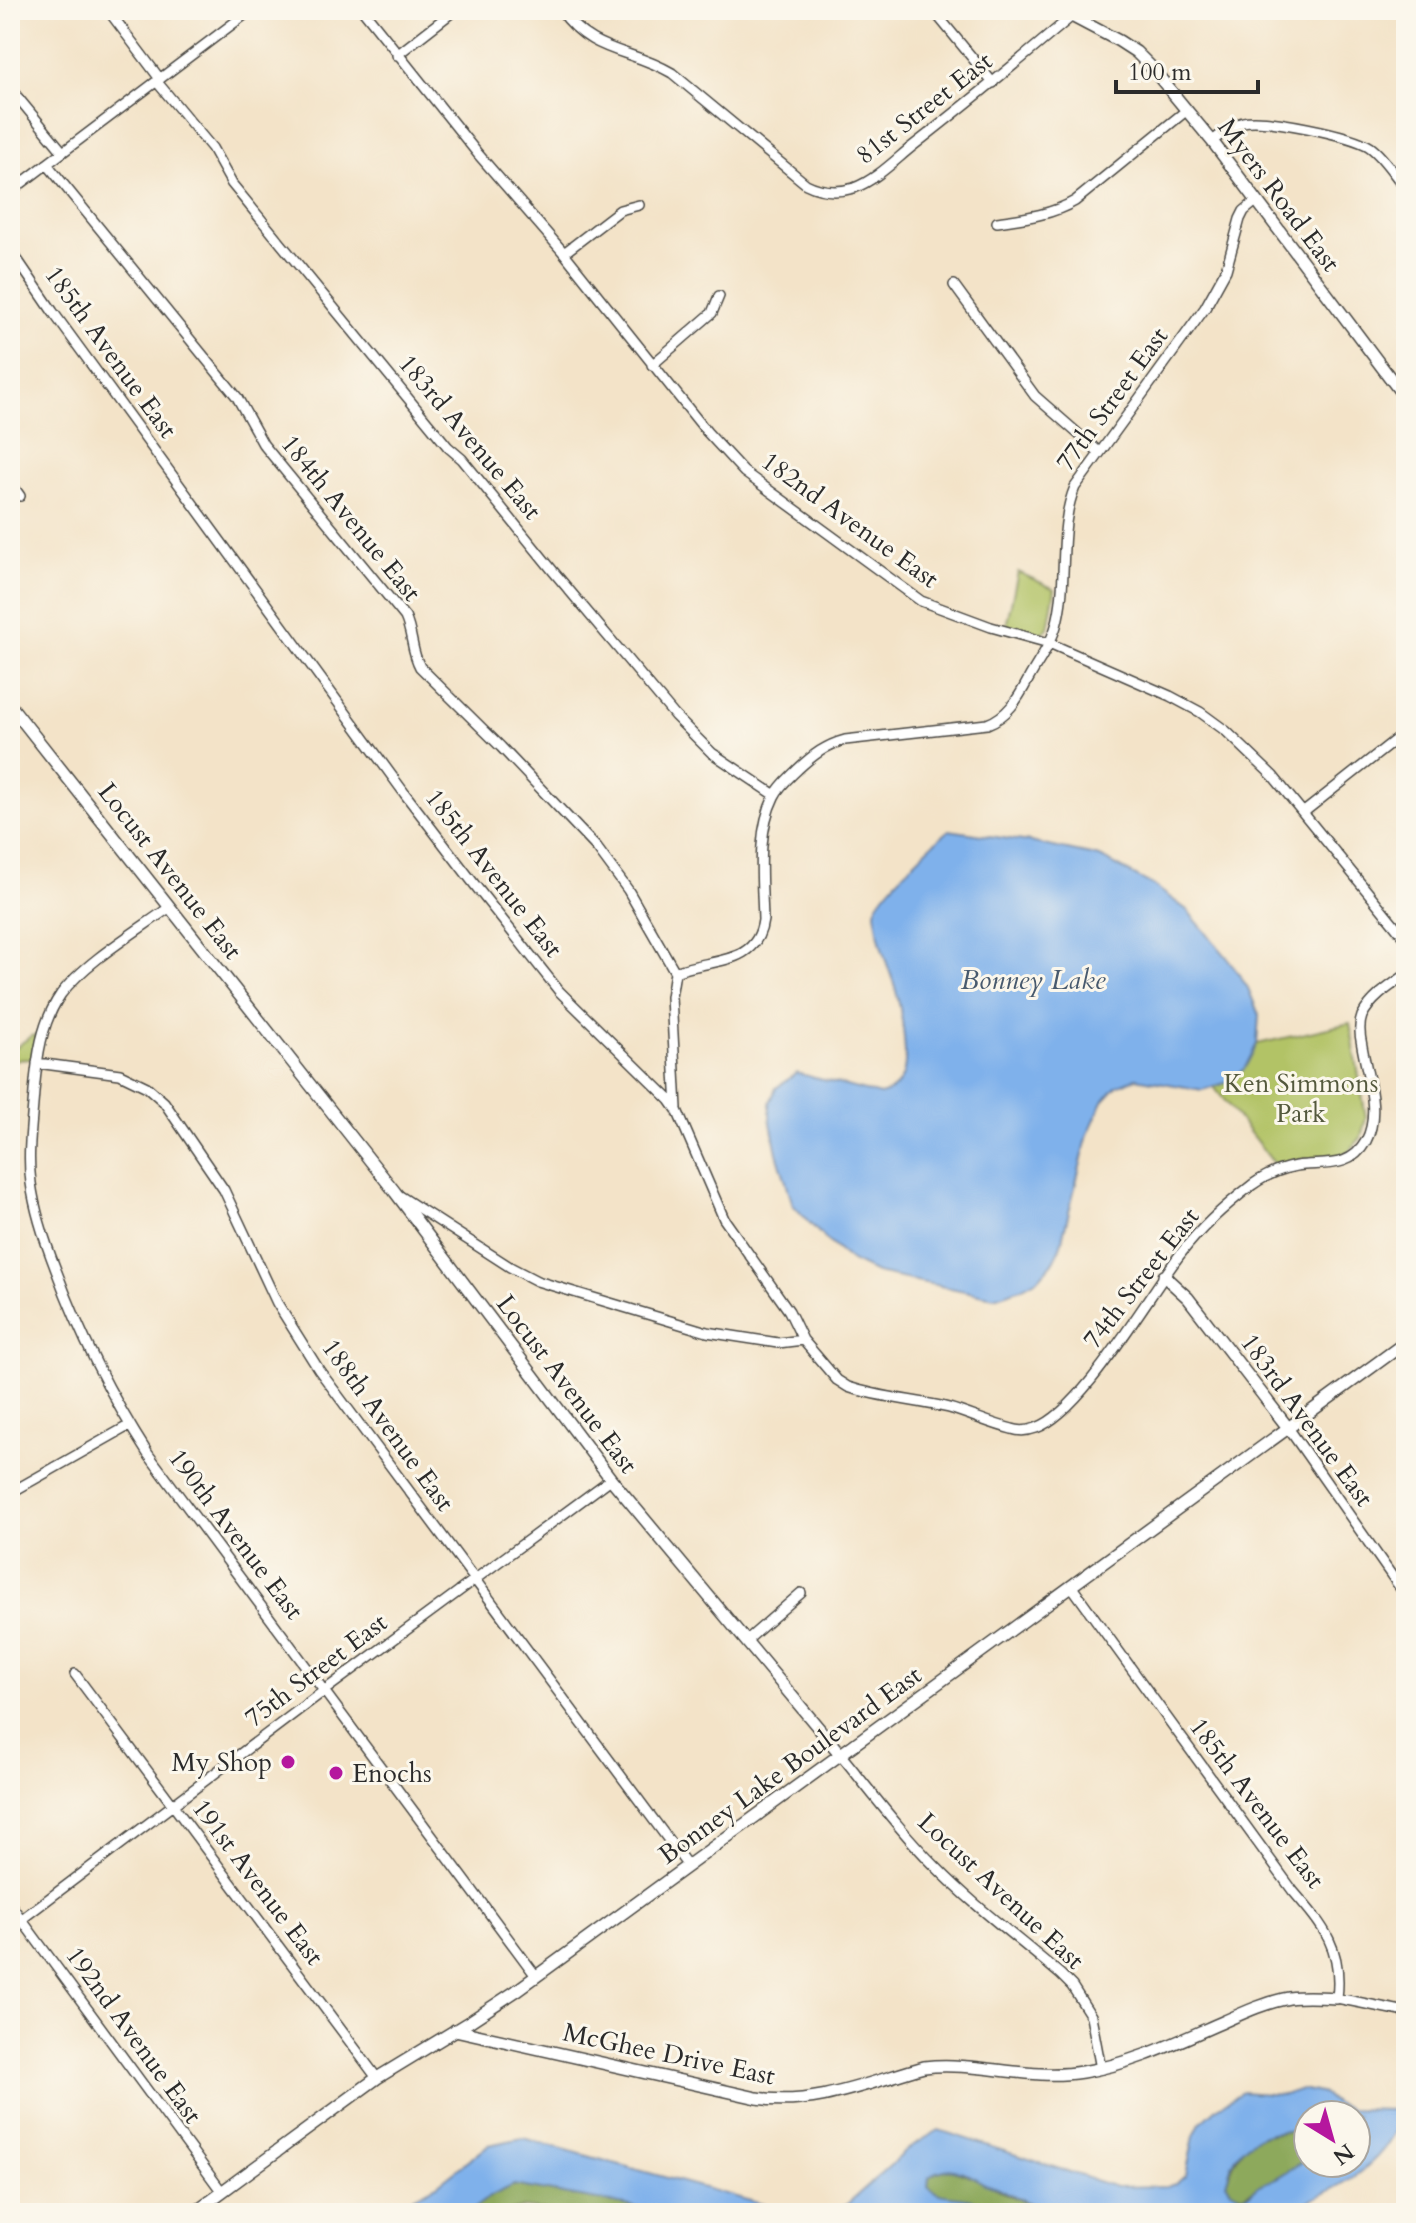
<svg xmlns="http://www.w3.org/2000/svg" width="1416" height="2223" font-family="Cardo,serif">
<rect width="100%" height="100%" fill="#fbf7ec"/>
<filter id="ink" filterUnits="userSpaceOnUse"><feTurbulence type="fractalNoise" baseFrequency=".0125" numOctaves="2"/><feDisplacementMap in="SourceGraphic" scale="16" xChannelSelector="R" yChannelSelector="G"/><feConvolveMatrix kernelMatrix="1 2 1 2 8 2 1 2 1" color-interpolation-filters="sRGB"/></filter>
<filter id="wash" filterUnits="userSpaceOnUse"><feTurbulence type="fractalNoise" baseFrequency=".006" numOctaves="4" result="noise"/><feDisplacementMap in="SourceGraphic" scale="32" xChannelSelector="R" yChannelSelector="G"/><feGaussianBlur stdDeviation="1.8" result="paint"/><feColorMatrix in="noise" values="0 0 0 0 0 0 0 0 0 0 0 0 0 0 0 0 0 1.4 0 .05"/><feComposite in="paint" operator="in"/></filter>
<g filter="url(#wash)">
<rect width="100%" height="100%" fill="#f3e3c8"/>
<path fill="#b2c366" stroke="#6e7748" stroke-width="2" d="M1018,572L1055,589L1048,628L1039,635L1006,626Z
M1350,1023L1366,1118L1361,1138L1348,1152L1336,1158L1304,1159L1276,1166L1214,1087C1239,1078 1245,1067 1257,1044Z
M37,1035L32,1059L10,1060V1052L31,1036Z"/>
<path fill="#8da95b" stroke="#5c6a43" stroke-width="2" d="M1292,2131L1308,2135V2158L1278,2177L1242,2196L1230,2189L1226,2182C1242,2141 1247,2136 1292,2131Z
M949,2169C971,2174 992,2187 1013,2197C1033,2206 1054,2209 1076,2213H1002L988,2205L963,2198L941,2195L933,2191L928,2186L929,2177L937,2172Z
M514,2185L669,2213H561L521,2208L504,2213H467L489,2197Z"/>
<path fill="#7fb1eb" stroke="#556e8b" stroke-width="2" fill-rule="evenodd" d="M949,830L1030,842L1100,857L1153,885L1187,910L1227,957L1248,988L1259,1015L1257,1044L1245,1068L1229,1082L1202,1090L1136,1078L1117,1086L1103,1101L1088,1134L1061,1244L1055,1260L1039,1278L1021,1288L994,1297L876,1273L851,1261L824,1238L793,1205L777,1153L770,1118V1103L776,1088L797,1073L880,1095C901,1090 906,1074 905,1053C904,1030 901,1009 895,987C888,965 879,946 877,923C876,919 875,914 875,910C879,894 935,841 949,830Z
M1301,2089L1324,2094L1335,2104L1349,2109L1394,2110L1400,2118C1385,2169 1327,2194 1282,2213H1076L1036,2206L997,2188L985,2184L964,2172L949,2169L937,2172L929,2177L928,2186C939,2198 951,2195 965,2198C978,2201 990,2207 1002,2213H837L912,2146L939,2130L1116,2187L1167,2186L1176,2184L1186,2175L1194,2136L1200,2123L1218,2107L1242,2092L1284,2095ZM1308,2115H1356V2163H1308V2158L1278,2177L1260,2185L1249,2194L1242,2196L1230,2189L1226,2182C1229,2176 1229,2170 1232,2164C1242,2141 1265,2131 1289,2131C1296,2131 1301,2134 1308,2135Z
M523,2138L794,2213H669L514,2185L489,2197L467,2213H382L437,2185L488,2145Z"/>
</g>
<g filter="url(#ink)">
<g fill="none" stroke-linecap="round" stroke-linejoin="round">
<g stroke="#494743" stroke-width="12">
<path id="minor" d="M108,10L160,79
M363,10L478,154L564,253L707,432L744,472L921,601L991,627L1049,643L1170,696L1200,712L1226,731L1273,776L1406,939
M561,10C591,54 630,48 672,73L806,184C822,192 837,193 854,188C876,180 896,159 914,145C968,103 1020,60 1072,16
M933,10L993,83
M397,55L455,10
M157,82L212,148L232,184L448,447L462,459L553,571L675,716L712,753L775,795
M10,88L63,152
M1212,141C1221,135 1232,125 1243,122C1264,117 1352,135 1370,147C1384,157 1395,176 1406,189
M47,164L237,397L263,444L405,617C413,634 411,651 420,667L501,747L597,848L628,890L675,972
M10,192L251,10
M997,222C1025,218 1051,215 1075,201L1187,110
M10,249L53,312L405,794L478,889L559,991L670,1100L677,1110L724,1219L789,1311L803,1340L837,1380L848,1387C881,1398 916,1400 949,1408C970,1414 991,1424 1012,1429C1021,1432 1028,1431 1036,1428C1083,1412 1149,1293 1182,1252C1202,1226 1226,1205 1252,1185C1266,1175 1279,1169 1296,1166C1323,1162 1350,1170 1366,1141C1381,1113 1367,1076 1362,1046C1360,1037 1358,1026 1362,1016C1371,998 1390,986 1406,975
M564,253L620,210L639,205
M954,285L1035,396L1099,452
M652,365L712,313L719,296
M10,482L20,496
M1304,812L1394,741
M170,907C137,931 84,963 61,994C41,1023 37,1058 34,1092C32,1122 27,1153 31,1183C35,1213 45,1242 56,1270C80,1335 110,1395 148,1454L536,1976
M675,972C709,958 757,967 763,920C762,880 756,833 774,797C779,786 790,777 798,769C813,755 826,745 845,740L987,724C1007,717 1018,699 1028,680C1037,663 1051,645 1056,626C1069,581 1057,530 1075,487L1205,308L1226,270L1240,219L1244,211L1256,201
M675,972L671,997L677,1108
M37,1063L120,1074L147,1087L164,1102L224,1190L277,1303L319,1370L688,1866
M400,1196L510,1267L537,1281L707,1332L778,1343L803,1340
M1289,1429L1406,1596
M10,1493L130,1425
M1072,1587L1293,1891C1324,1927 1343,1949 1337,1998L1406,2012
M746,1641L801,1593
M75,1674L377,2078
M841,1755C872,1793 901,1832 936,1867C974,1906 1019,1939 1061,1975L1072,1986L1091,2016L1101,2069
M10,1904L222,2192
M10,1928L325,1690L611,1479"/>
</g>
<g stroke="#494743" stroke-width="14">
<path id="tertiary" d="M1060,10L1119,41L1136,52L1151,67L1212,141L1406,399
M10,705L395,1192L611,1479L841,1755
M1164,1276L1188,1298L1289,1429
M455,2030L757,2098C814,2107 870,2082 924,2067C977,2061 1030,2081 1082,2072C1133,2064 1179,2041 1225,2021C1245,2012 1267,2002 1289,1998C1305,1996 1320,1997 1337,1998
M193,2213L377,2078L469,2022L516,1991L1406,1342"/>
</g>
<use href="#minor" stroke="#fff" stroke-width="9"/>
<use href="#tertiary" stroke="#fff" stroke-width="11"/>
</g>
</g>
<g fill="#b5179e" stroke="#fbf7ec" stroke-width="3">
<circle cx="288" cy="1762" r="8"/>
<circle cx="336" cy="1773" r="8"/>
</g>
<g text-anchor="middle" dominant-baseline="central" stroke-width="6" stroke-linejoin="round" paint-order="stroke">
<g font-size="26" fill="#2b2b2b" stroke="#fbf7ec">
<text transform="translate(924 108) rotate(-38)">81st Street East</text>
<text transform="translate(1279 195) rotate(53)">Myers Road East</text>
<text transform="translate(111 352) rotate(54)">185th Avenue East</text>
<text transform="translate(1112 399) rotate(-54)">77th Street East</text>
<text transform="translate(470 437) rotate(50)">183rd Avenue East</text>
<text transform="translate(351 518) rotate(51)">184th Avenue East</text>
<text transform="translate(850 520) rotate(36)">182nd Avenue East</text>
<text transform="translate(170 871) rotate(52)">Locust Avenue East</text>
<text transform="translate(494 873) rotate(52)">185th Avenue East</text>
<text transform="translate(1141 1278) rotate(-52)">74th Street East</text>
<text transform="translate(567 1384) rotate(53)">Locust Avenue East</text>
<text transform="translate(1307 1420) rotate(54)">183rd Avenue East</text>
<text transform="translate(388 1425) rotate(54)">188th Avenue East</text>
<text transform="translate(236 1534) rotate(53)">190th Avenue East</text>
<text transform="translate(316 1670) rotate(-37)">75th Street East</text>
<text transform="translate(790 1765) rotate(-36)">Bonney Lake Boulevard East</text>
<text transform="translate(1257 1803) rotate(53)">185th Avenue East</text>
<text transform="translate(258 1882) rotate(53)">191st Avenue East</text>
<text transform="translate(1001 1891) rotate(43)">Locust Avenue East</text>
<text transform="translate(134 2035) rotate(54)">192nd Avenue East</text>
<text transform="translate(669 2054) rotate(12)">McGhee Drive East</text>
</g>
<g font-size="26" fill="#54593d" stroke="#fbf7ec">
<text x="1301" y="1083">Ken Simmons<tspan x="1301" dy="30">Park</tspan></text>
</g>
<g font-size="26" fill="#2b2b2b" stroke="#fbf7ec" text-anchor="end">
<text x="272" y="1762">My Shop</text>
<text x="352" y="1773" text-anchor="start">Enochs</text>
</g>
<g font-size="28" font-style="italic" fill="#485a6e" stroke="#fbf7ec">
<text x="1033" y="980">Bonney Lake</text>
</g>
</g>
<rect width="1416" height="2223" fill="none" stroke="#fbf7ec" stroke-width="40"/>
<g transform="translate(1332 2139) rotate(143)"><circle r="38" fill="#fbf7ec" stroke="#a8a59f" stroke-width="2"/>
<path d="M0-6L14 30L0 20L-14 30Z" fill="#b5179e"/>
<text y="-12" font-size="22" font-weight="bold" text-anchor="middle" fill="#2b2b2b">N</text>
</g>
<path d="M1116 80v12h142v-12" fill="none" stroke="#2b2b2b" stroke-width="4"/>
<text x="1128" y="80" font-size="24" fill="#2b2b2b" stroke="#fbf7ec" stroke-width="6" paint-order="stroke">100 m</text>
</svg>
